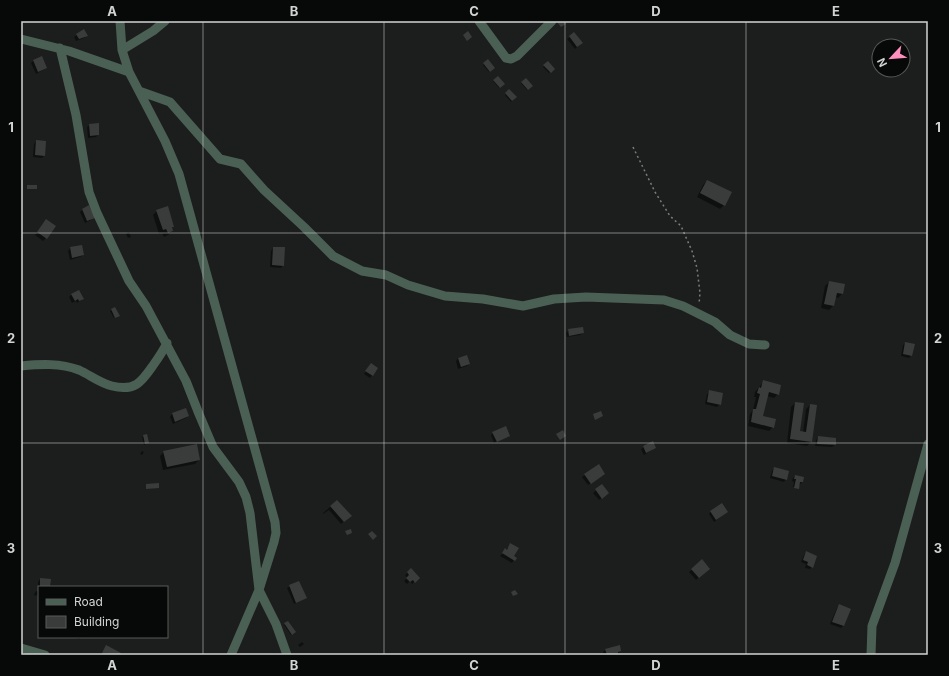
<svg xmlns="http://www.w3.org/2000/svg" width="949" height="676" font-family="Inter,sans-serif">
<rect width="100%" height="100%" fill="#1c1e1d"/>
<path fill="#0007" d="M84,30L87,36L84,38L76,41L74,37Z
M570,37L579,45L575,49L567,39Z
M33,61L46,68L36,74L31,63Z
M488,61L494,68L489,72L483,65Z
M548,62L554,69L549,73L543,67Z
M498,77L504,84L499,88L493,81Z
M526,79L532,86L527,90L521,83Z
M509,90L515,97L511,102L505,95Z
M90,125L98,135L96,137L88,138L87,127Z
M36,141L44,156L42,158L33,157L34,144Z
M707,181L724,205L720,209L697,197L703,185Z
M83,209L93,218L91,220L85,223L80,212Z
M157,211L173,226L171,228L172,231L168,235L164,237L162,233L159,234L153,215Z
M44,223L46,238L43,241L35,235Z
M129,232L131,237L128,238L126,234Z
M81,246L83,255L80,257L70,260L68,251L70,248Z
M273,248L283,265L281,268L270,267L271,251Z
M829,282L844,285L842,294L838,298L835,297L833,306L829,310L821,308L825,286Z
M72,294L82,299L77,303L76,301L72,303L69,297Z
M115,308L118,316L114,318L110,311Z
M569,330L583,333L580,335L567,337L566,333Z
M906,343L911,356L909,358L901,356L903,345Z
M467,356L469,364L467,366L458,369L456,361L458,358Z
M371,364L377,368L370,378L364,374Z
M764,381L778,394L774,398L767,396L762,416L773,427L769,431L748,426L750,414L753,410L756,397H754L755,392Z
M710,392L720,404L717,407L705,404L707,394Z
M795,403L799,432L803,433L806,409L810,405L811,442L807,446L787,443L791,407Z
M172,414L188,416L186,418L173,424L170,417Z
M493,433L509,435L494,443L491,435Z
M146,435L148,443L144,445L142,437Z
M818,437L835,445L832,447L815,446L816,440Z
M652,442L655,448L644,455L641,449Z
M142,451L144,452L142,455L140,454Z
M164,452L199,460L195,464L163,470L160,456Z
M774,469L786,479L784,482L770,478L772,471Z
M604,474L588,485L582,477L585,475Z
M795,476L802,482L798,487H793L794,482L792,481L793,478Z
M602,485L605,496L599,500L593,493Z
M337,501L350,516L341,524L329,510L323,514V513Z
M711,511L727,512L714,522L709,514Z
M511,545L514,560L512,563L500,556Z
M806,552L812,567L810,569L805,568L806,564L801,562L804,555Z
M702,561L709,568L696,580L689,572Z
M411,570L419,578L412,584L410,581L407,584L404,581L407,578L405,575Z
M40,579L49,587H39V589H38V582Z
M299,582L305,598L294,604L287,588Z
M36,591L39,592V596L34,595Z
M839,606L850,610L843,626L841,628L830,624L837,608Z
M288,622L295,632L291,635L284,625Z
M72,637H81L80,639Z
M302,642L304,644L300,647L298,645Z
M606,649L620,651L617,655H604L603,652Z"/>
<path fill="#3a3c3b" d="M556,21H564L566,24L561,27Z
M84,29L88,36L79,39L76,34Z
M468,31L472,37L467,41L463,35Z
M574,32L583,43L577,47L569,36Z
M42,56L47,68L38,72L33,60Z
M488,59L495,68L490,72L483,63Z
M548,61L555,69L551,73L543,65Z
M498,76L505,84L500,88L493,80Z
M526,78L533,86L528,90L521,82Z
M509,89L517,97L512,101L505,93Z
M99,123V135L90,136L89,124Z
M36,140L46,141L45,156L35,155Z
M707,180L732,192L725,206L700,193Z
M27,185H37V189H27Z
M89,205L95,218L87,221L82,209Z
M168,206L174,227H172L173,231L168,233L166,229L163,230L156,210Z
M46,219L56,226L47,239L37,232Z
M82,245L84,255L72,258L70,247Z
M273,247H285L284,266L272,265Z
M829,281L845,284L843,294L837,293L834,306L824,304Z
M79,290L84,299L79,301L78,299L75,301L71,294Z
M115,307L120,316L115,318L111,309Z
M583,327L584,333L569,336L568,329Z
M905,342L915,344L912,356L903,354Z
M467,355L470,364L461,367L458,358Z
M371,363L378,368L373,376L365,371Z
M763,380L781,385L779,395L769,392L763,416L776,419L774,428L751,422L753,409H756L760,394L757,393L759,387L761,388Z
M709,390L723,393L721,405L707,402Z
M795,402L804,403L800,431L806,432L810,404L817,405L812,442L790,439Z
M186,408L189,416L175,422L172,413Z
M601,411L603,416L595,420L593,414Z
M506,426L510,436L497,442L492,432Z
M563,430L566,436L560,440L556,434Z
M147,434L149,443L145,444L143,435Z
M818,436L836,438V445L817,444Z
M653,441L656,448L646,453L643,446Z
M197,444L200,460L167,467L163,451Z
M599,464L605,474L591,484L584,474Z
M774,467L789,471L787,480L772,476Z
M795,475L804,477L803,482H800L799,489L794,488L796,479H794Z
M159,483V488L146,489V484Z
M602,484L609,493L602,499L595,489Z
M337,500L352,516L344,522L330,506Z
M722,503L728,512L716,520L710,511Z
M351,529L352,533L347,535L345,531Z
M372,531L377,536L373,540L368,534Z
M510,543L519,548L514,556L517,558L515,561L502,553L505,548L507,550Z
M806,551L817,556L813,568L807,565L808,562L803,560Z
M702,559L710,569L699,578L691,569Z
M411,568L420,578L415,583L413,580L410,582L406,578L409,575L407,572Z
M40,578L51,579L50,587H40Z
M299,581L307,598L296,603L289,585Z
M515,590L518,594L513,596L511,592Z
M839,604L851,609L844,626L832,622Z
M288,621L296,632L292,635L284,623Z
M106,645L121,653L120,655H105L102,653Z
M620,645L621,651L618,652V655H607L605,649Z"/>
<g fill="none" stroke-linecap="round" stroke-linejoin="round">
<path stroke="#7b7d7c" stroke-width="1.5" stroke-dasharray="2 3" stroke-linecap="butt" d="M633,147L655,192L670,216L681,226L692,251L697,268L700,293L699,304"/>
<path stroke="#4b6055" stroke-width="9" d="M120,21L122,50L129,72L165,141L179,174L275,522L276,533L274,542L259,590L231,655
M479,21L506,58L511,59L517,56L552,21
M21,39L69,51L129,72
M60,48L76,115L89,192L97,213L129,281L146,306L186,381L199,414L213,447L239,482L246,497L250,513L259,590L276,624L287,655
M122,50L153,31L165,21
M139,91L170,102L220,159L241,164L264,190L304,227L333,256L362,271L386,275L408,285L445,296L483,299L523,306L554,299L586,297L664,300L683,306L715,322L730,335L749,344L765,345
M21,366C41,364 60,363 79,370C90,375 100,383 112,386C136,392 142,381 154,364C159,357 163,351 167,343
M21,648L45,655
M871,655L872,626L895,563L928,444"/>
</g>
<path fill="none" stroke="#d2d4d3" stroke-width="1" stroke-opacity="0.55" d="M203,21V655M384,21V655M565,21V655M746,21V655M21,233H928M21,443H928"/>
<rect width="949" height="676" fill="none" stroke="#070808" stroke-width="44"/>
<rect x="38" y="586" width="130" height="52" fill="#070808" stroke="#585a59"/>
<rect x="46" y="599" width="20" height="6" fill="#4b6055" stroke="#585a59"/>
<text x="74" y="606" font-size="12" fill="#d2d4d3">Road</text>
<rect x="46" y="616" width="20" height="12" fill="#3a3c3b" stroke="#585a59"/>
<text x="74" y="626" font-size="12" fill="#d2d4d3">Building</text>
<g transform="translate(891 58) rotate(244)"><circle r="19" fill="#070808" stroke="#585a59"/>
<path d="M0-3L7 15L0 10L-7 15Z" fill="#fe8ebd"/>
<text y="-6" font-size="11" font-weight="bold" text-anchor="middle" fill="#d2d4d3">N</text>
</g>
<rect x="22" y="22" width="905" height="632" fill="none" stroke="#d2d4d3" stroke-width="1.5"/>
<g font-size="13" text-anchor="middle" font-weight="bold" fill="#d2d4d3">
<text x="112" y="16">A</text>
<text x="294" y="16">B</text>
<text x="474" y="16">C</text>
<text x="656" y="16">D</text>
<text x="836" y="16">E</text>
<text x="11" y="132">1</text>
<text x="938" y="132">1</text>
<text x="11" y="343">2</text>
<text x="938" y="343">2</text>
<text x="11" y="553">3</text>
<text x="938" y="553">3</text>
<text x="112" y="670">A</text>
<text x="294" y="670">B</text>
<text x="474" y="670">C</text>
<text x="656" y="670">D</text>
<text x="836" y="670">E</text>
</g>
</svg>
